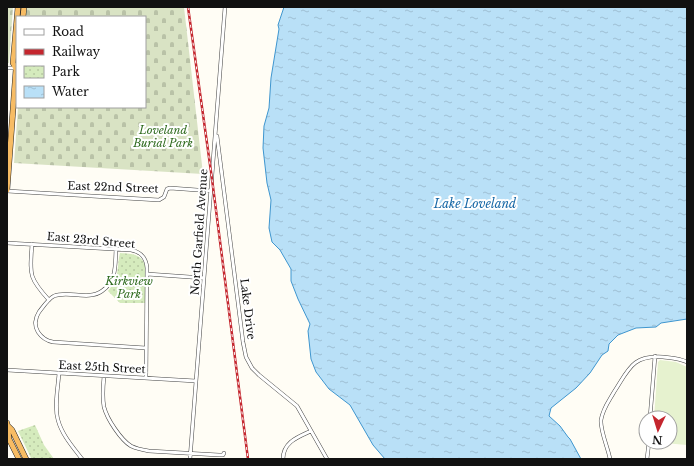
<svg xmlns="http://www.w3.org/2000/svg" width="694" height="466" font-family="'Libre Baskerville',serif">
<defs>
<pattern id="cemetery-stones" width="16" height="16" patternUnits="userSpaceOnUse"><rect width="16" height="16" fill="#d9e3c4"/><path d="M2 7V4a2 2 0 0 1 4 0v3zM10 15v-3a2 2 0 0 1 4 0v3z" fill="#b9c2a7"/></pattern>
<pattern id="park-dots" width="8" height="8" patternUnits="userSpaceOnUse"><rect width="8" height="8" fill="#d5ebbd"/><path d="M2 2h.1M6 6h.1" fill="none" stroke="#b6c8a1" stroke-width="1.8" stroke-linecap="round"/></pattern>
<pattern id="water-ripples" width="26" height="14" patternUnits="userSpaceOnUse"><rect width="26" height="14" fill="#b9e0f7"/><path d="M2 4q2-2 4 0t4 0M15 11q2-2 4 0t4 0" fill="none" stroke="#9ebfd3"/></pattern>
</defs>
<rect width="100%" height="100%" fill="#fffdf5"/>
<path fill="url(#cemetery-stones)" d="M7,7H13L9,63H7Z
M26,7H184L203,174L14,163L18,107H145V17H25Z"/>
<path fill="url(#park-dots)" d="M120,253C130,254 141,253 145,265V303H120L108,291C121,276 116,269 120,253Z
M35,425L44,445L54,459L31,458L18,431Z"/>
<path fill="#e6f2cf" d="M660,360L676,362L687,367V445L652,442H670V418H654L658,362Z"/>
<path fill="url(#water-ripples)" stroke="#3f96cf" d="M284,7H687V319L661,323L656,327L636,328L618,335L609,344L608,351L602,355L590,373L576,388L551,408L549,416L560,426L568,437L570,439L581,459H385L373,445L350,405L329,389L316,372L311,359L308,331L310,324L298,299L291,281V269L280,250L272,242L269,228L271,200L267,183L263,148L264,126L269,108L271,78L279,29L278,25Z"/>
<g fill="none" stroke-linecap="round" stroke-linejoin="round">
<g stroke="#444" stroke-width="4">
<path id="minor" d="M7,68H15
M217,136L243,342L246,357L252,368L259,375L297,406L327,459
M7,191L159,200L164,197L167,189L170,188L211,191
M7,243L131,250C141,252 146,257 147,268L146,378
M32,244C30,274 28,277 49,300
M116,249C115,265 117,281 102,291C88,301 68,290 54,296C48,299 43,307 39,312C35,318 34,326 38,332C42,338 47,341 53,342L146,348
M147,274L204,278
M7,370L196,381
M59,373C58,388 54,406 58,420C62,435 73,447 82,459
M104,376C103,386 102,397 104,407C107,419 121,440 131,446C137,449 143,450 149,451L219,455H223L224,453
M650,418L655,356
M190,459L225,7
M283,459C283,442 298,437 311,431
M610,459C608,448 600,430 601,420C603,408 609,401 614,392C629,369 632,355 663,357C672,358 679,358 687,362
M647,459L649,442"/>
</g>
<g stroke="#222" stroke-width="6">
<path id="trunk" d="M23,17L24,7
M7,190L16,69L13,63L18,7
M7,423L9,439L19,459
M8,426L12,430L26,459"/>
</g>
<use href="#minor" stroke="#fff" stroke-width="3"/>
<use href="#trunk" stroke="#f7bc64" stroke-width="5"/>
<g stroke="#c4262e" stroke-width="2.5">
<path id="rail" d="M188,7L212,179L248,459"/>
</g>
<use href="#rail" stroke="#fff" stroke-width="1" stroke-dasharray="3" stroke-linecap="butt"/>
</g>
<g text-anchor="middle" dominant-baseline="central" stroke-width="4" stroke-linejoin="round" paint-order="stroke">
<g font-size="11" font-style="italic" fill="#2f6b1f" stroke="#fff">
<text x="163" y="130">Loveland<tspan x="163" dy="13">Burial Park</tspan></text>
<text x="129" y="281">Kirkview<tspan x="129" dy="13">Park</tspan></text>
</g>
<g font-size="11" fill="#111" stroke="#fff">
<text transform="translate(113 187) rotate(2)">East 22nd Street</text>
<text transform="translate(199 232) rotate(-86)">North Garfield Avenue</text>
<text transform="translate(91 240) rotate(5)">East 23rd Street</text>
<text transform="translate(248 309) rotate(83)">Lake Drive</text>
<text transform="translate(102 367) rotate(3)">East 25th Street</text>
</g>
<g font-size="12" font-style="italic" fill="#1768a6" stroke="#fff">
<text x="475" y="203">Lake Loveland</text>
</g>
</g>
<rect width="694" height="466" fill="none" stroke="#111111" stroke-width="16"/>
<rect x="16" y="16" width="130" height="92" fill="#ffffff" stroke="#a0a0a0"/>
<rect x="24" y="29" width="20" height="6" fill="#ffffff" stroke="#a0a0a0"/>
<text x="52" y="36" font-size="12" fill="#111111">Road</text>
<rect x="24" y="49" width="20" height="6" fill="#c4262e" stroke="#a0a0a0"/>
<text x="52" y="56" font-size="12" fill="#111111">Railway</text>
<rect x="24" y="66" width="20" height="12" fill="url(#park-dots)" stroke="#a0a0a0"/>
<text x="52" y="76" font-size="12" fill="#111111">Park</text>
<rect x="24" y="86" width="20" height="12" fill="url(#water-ripples)" stroke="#a0a0a0"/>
<text x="52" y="96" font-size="12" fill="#111111">Water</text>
<g transform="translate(658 430) rotate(184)"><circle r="19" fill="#ffffff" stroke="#a0a0a0"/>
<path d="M0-3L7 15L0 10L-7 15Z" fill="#c4262e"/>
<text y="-6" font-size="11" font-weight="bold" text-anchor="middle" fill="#111111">N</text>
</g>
</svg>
